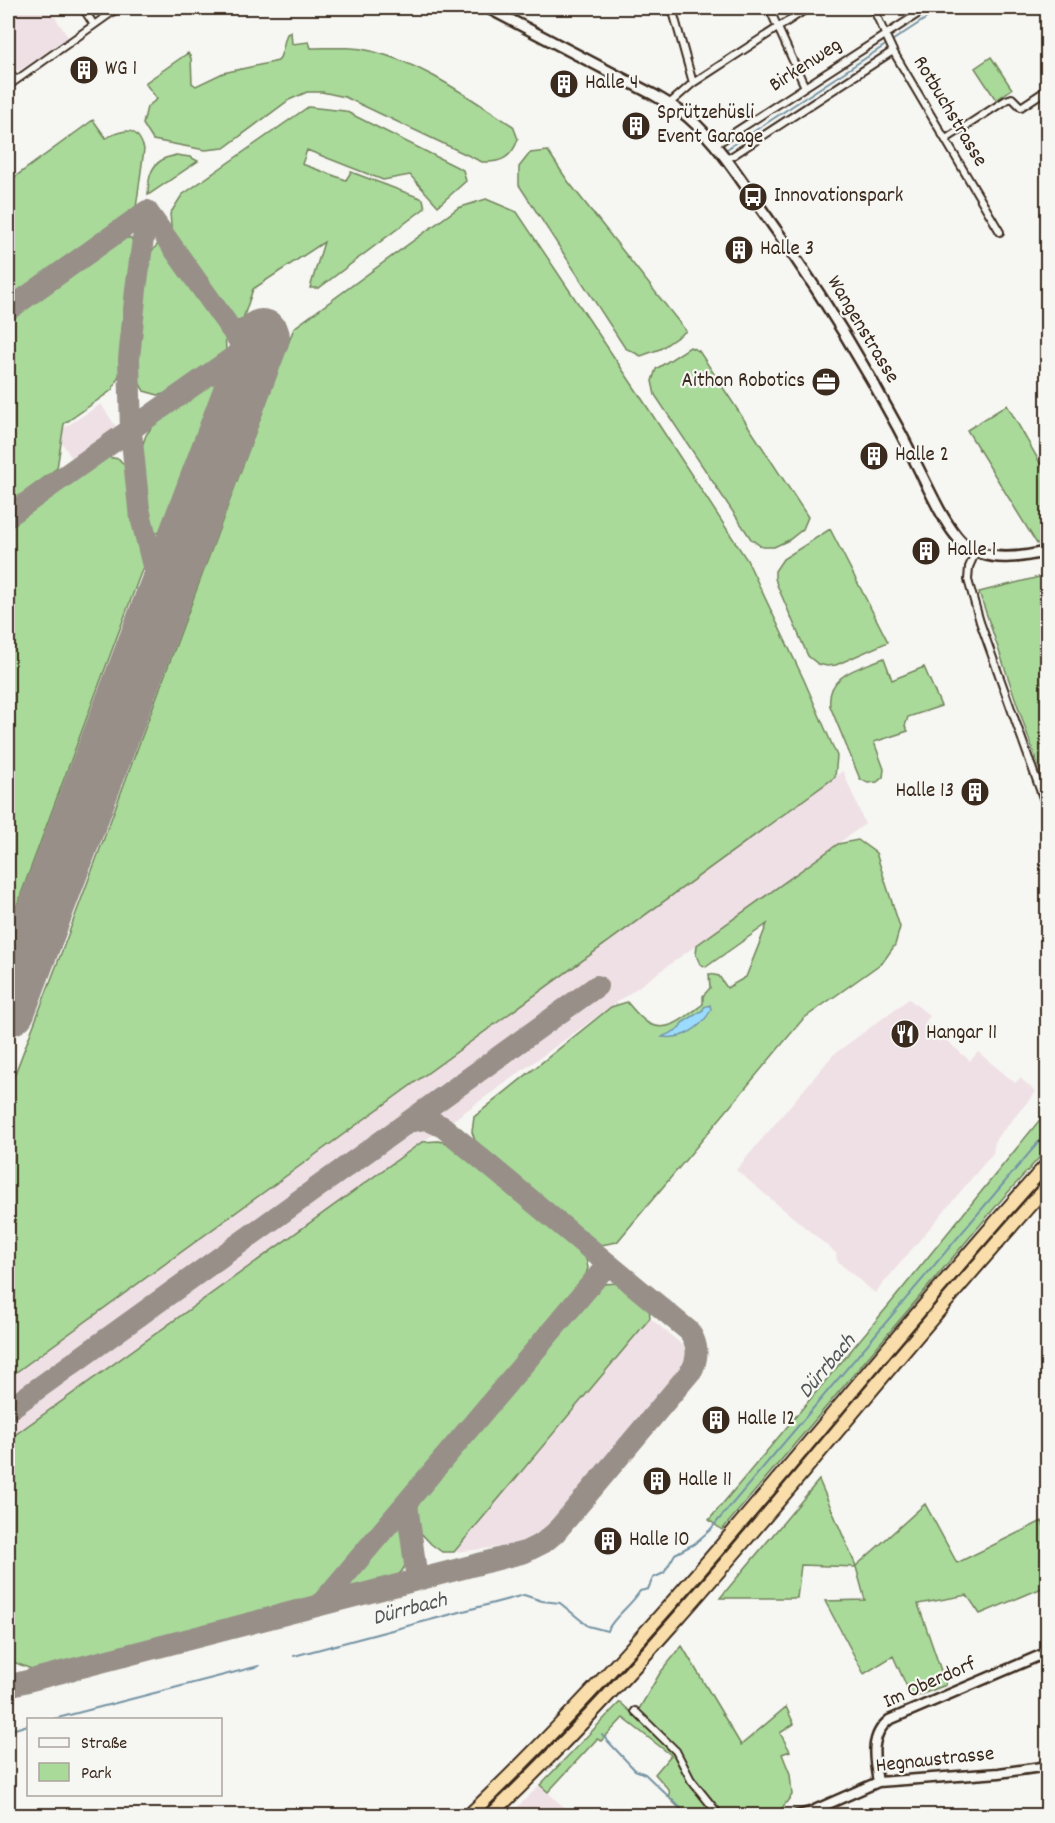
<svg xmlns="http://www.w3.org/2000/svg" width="1055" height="1823" font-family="Dekko,sans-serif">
<rect width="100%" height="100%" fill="#f6f6f2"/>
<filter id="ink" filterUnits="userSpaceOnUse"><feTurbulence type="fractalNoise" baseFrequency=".0167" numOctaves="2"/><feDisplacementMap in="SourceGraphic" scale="12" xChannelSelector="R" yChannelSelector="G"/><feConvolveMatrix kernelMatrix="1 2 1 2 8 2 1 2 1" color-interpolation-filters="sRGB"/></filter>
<g filter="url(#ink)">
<path fill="#efe0e5" d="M8,8H49L68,37L19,71L8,65Z
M101,404L122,436L78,468L56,433Z
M843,771L865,824L8,1440V1378Z
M909,999L930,1016L925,1022L970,1061L978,1052L1015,1083L1020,1078L1036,1092L995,1140L993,1153L875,1293L837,1261L836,1253L736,1170L833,1055Z
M650,1318L705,1364L558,1541L454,1552Z
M540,1785L572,1815L508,1816Z"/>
<path fill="#a9da9a" stroke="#72825c" stroke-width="1.5" d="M291,32L292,44L309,42L311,48C331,48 351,46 371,51C424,64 468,97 513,126L518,139C512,157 502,163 482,162L345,97L322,92H307L289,100L224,148L205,150L153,140L143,124L147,107L157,99L145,83L188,53L191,58L192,83L196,86L223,73L278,61C284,52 283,43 287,34Z
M991,57L1012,89L996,100L975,68Z
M308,107L345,111L463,170L466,181L438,206L410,175L383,180L307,150L302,164L346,180L351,172L423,199L425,208L319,288H310L324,242L253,289L243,319L236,322L172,235L170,214L182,195Z
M93,120L106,138C124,129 137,125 144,149L136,208L18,294L8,279V182Z
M548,151L567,180L686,331L660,349L641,356L625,348L519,185V167L530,153Z
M176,155L190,157L198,161L148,195C148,183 149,167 162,160C165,157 172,157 176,155Z
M486,199L517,212L640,396L747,560L804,680L837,756L835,777L8,1378V1092L62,951L294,328L458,208Z
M120,238H131L137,249L130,297L122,369L112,390L64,424L57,468L8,505V318Z
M157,245L165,247L225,332L226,350L217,363L170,393L158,395L144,391L136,377L137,324L149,254Z
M690,347L699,351L808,517L803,529L789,540L774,547H762L751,539L655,395L652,381L656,369Z
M214,379H219L164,533H155L147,500L140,452L146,435L156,421Z
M1007,405L1047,475V542L1037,544L967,430Z
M107,457L119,459L127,468L143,567L8,929V529Z
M830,529L888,642L836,665L827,666L818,664L808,656L777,585L775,578V571L783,559Z
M1047,575H1048L1047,792L979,592Z
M884,658L892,680L924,667L941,706L908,717L905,726L908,731L874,742L884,769L883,777L877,782L868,783L860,779L830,706C826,674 860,668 884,658Z
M858,840L876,853L900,927L895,945L883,962L803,1019L617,1242L601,1245L584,1237L478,1149L472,1132L474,1117L611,1007L627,1002C633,1009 640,1018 648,1023C668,1035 688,1015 703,1004V996L710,988L709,974L719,976L727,988L746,977L767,924L706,967L700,964L696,955L697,945L838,844Z
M1047,1111V1149L1003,1198L722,1530L709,1520L889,1305Z
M438,1141L453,1144L585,1253L588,1268L584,1281L349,1562L311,1599L279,1610L39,1672L8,1660V1440L422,1142Z
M619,1283L649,1307L650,1318L454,1552H442L431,1544L420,1532L416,1518L419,1499L589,1294L602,1284Z
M819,1480L856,1566L925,1504L957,1563L1042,1521L1047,1532V1586L980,1614L967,1595L918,1604L946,1685L912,1698L893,1656L864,1674L825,1601L865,1600L856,1567L801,1565L797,1598H720Z
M403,1520L408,1560L402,1571L395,1578L339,1594Z
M682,1646L741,1745L786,1707L794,1724L780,1733L790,1751L782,1754L790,1774L792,1795L779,1812L780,1815H720L678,1761L690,1782L718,1815H686L670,1799L669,1790L655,1774L671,1755L623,1718L601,1741L597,1739L548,1792L540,1785L620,1702L635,1716L660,1673Z"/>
<path fill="#9bdbfd" stroke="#7594a4" stroke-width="1.5" d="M710,1005L711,1010C701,1028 683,1040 662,1037C668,1033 679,1032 682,1023L703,1010L704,1007Z"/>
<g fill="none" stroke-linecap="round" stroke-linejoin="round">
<path stroke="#7594a4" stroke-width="2" d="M727,149L942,8
M294,1656L524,1595L542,1601L560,1603L588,1626L607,1631C615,1615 630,1607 640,1591L648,1589L653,1578L664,1573L675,1554L694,1544L710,1530L1048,1131
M50,1720L259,1666
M8,1731L28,1725
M602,1735L635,1770L645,1774L689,1816"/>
<path stroke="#989088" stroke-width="22" d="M147,211L136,289L129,359L131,431L139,509L156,578L158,595L156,617
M147,211L245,349
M8,310L147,211
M8,516L262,337
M8,1410L597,986
M407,1504L417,1580
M320,1605L525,1552L543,1543L555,1533L692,1370C699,1356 698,1344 689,1331L443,1127L426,1119L408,1122
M8,1686L320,1605L608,1264"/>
<path stroke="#989088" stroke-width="56" d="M8,1008L262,337"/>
<g stroke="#3b2a1e" stroke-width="10">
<path id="minor" d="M83,8L94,25
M672,8L693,83
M769,8L805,87
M873,8L893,51L1000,232
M8,70L16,80
M8,86L118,8
M669,104L693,83L808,8
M946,139L1006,100L1012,98L1021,107L1048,89
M715,145L927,8
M726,160L893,51
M976,551L969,567L968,580L980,622L1048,812
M635,1711L676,1751L691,1780L720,1816"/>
</g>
<g stroke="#3b2a1e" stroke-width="13">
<path id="tertiary" d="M878,1782C874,1759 869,1736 889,1720L1048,1652
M795,1816L810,1812L878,1782L999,1773L1048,1766"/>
</g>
<g stroke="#3b2a1e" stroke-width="14">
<path id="secondary" d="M488,8L654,95C666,102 678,109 688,117C720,145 743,183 767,217C815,284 858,353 897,426C912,454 925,483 940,511C947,523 954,536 964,544C987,563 1021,558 1048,551"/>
</g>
<g stroke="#3b2a1e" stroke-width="16">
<path id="motorway" d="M468,1816C680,1615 853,1379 1048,1163
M490,1816C693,1621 860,1394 1048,1185"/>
</g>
<use href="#minor" stroke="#f6f6f2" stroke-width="6"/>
<use href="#tertiary" stroke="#f6f6f2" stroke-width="8"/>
<use href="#secondary" stroke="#f6f6f2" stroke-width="9"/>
<use href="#motorway" stroke="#f9deab" stroke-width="12"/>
</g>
</g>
<defs>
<g id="building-disc" transform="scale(1.5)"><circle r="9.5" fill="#3b2a1e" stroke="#f6f6f2"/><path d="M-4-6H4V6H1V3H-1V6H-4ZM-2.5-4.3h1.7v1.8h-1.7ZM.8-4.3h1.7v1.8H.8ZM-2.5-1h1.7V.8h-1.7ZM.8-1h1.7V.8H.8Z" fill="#fff"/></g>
<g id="bus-disc" transform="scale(1.5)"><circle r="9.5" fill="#3b2a1e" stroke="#f6f6f2"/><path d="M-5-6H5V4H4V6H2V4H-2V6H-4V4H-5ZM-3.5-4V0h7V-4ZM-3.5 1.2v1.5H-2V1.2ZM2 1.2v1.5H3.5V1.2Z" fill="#fff"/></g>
<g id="office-disc" transform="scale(1.5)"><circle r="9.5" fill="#3b2a1e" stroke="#f6f6f2"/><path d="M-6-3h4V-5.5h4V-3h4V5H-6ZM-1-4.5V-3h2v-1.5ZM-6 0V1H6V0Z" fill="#fff"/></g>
<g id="restaurant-disc" transform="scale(1.5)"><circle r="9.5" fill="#3b2a1e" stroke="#f6f6f2"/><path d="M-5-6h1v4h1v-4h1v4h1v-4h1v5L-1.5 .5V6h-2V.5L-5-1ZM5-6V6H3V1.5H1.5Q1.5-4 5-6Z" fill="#fff"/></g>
</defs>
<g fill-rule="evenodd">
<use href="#building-disc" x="84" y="70"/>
<use href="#building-disc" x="564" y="84"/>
<use href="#building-disc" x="636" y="126"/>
<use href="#bus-disc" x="753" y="197"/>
<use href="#building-disc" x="739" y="250"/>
<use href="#office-disc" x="826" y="382"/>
<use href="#building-disc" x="874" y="456"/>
<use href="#building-disc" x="926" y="551"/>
<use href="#building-disc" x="975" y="792"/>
<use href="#restaurant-disc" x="905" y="1034"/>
<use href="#building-disc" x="716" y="1420"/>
<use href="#building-disc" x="657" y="1481"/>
<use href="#building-disc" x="608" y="1541"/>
</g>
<g text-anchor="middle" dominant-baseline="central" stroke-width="4.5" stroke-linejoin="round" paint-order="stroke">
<g font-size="21" fill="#3b2a1e" stroke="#f6f6f2">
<text transform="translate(806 66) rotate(-33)">Birkenweg</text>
<text transform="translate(949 112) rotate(59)">Rotbuchstrasse</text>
<text transform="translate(862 330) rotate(59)">Wangenstrasse</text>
<text transform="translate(930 1684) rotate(-24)">Im Oberdorf</text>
<text transform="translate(935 1761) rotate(-6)">Hegnaustrasse</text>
</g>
<g font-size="21" fill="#3b2a1e" stroke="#f6f6f2" text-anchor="start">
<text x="105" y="70">WG 1</text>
<text x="585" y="84">Halle 4</text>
<text x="657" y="114">Sprützehüsli<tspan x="657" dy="24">Event Garage</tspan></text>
<text x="774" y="197">Innovationspark</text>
<text x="760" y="250">Halle 3</text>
<text x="805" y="382" text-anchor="end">Aithon Robotics</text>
<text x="895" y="456">Halle 2</text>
<text x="947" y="551">Halle 1</text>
<text x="954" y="792" text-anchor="end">Halle 13</text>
<text x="926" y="1034">Hangar 11</text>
<text x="737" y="1420">Halle 12</text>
<text x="678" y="1481">Halle 11</text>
<text x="629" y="1541">Halle 10</text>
</g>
<g font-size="22" font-style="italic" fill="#535656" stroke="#f6f6f2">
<text transform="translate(828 1367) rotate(-50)">Dürrbach</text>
<text transform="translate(410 1610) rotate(-15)">Dürrbach</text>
</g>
</g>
<rect width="1055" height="1823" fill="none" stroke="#f6f6f2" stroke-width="30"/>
<rect x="15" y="15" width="1025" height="1793" fill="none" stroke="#3b2a1e" stroke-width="2" filter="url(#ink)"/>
<rect x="27" y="1718" width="195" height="78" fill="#f6f6f2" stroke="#aba49d" stroke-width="1.5"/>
<rect x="39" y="1738" width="30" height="9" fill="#f6f6f2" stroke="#aba49d" stroke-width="1.5"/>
<text x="81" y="1748" font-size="18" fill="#3b2a1e">Straße</text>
<rect x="39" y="1763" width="30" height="18" fill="#a9da9a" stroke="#aba49d" stroke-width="1.5"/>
<text x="81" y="1778" font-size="18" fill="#3b2a1e">Park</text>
</svg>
